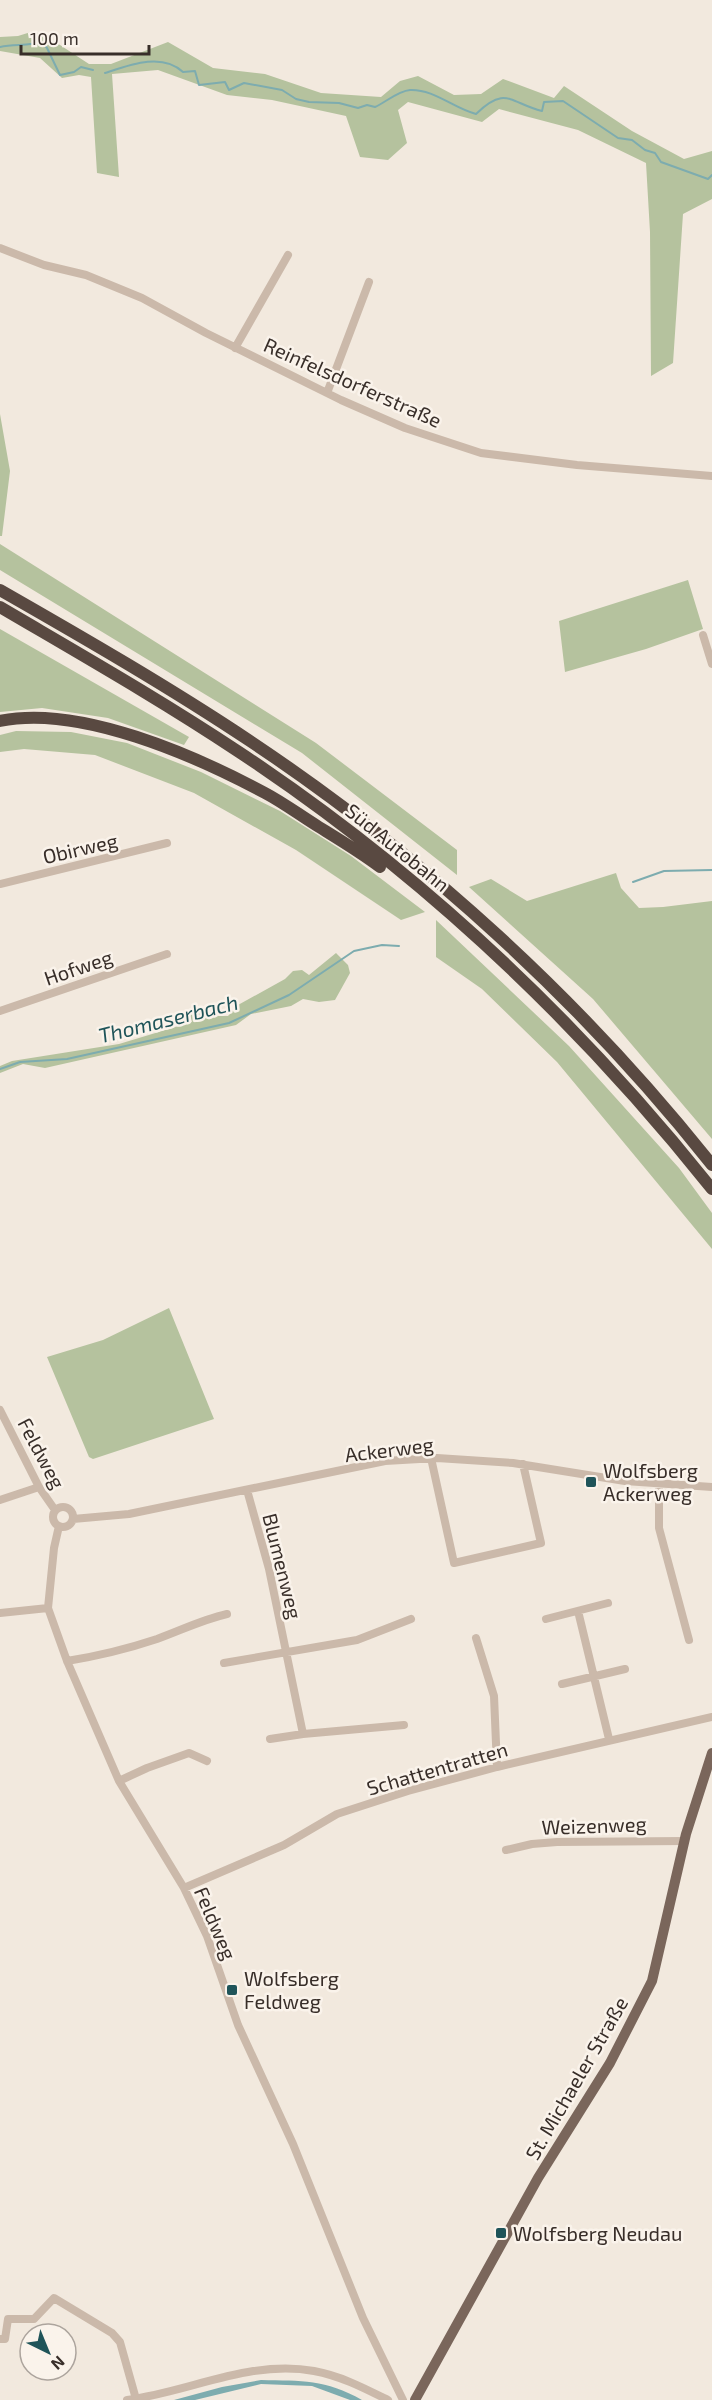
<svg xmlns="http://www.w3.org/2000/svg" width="712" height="2400" font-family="'Exo 2',sans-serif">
<rect width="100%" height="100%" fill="#f2e9de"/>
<path fill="#b5c29e" d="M34,31L60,45L89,64H111L168,42L213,68L265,74L321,93L381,97L400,81L418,76L454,95L481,94L503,79L554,98L564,86L632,131L684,159L712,151V199L683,214L673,363L651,376L650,232L646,163L578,130L499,109L482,122L408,102L398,110L407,143L388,160L360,157L346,116L272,100L227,95L158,70L112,74L119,177L97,173L91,77L79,75L62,78L40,58L0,51V37L18,36Z
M0,414L10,471L2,536H0Z
M0,544L316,743L457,850V875L302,753L0,570Z
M688,580L703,629L646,649L565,672L559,621Z
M0,629L189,737L184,745L108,718L42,708L0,712Z
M16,731L71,732L127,743L201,772L280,811L351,856L425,912L401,920L296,850L194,793L95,755L24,749L0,752V735Z
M616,873L621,888L639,908L663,907L712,901V1139L593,999L469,887L491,879L527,901Z
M436,920L569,1046L679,1168L712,1213V1249L557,1062L482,989L436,957Z
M336,953L348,965L350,973L335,1000L319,1002L303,999L291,1006L251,1014L236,1025L45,1068L23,1064L0,1073V1066L12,1061L119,1044L192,1022L189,1010L201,1007L217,1016H228L238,1005L285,979L293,971L302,970L309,975Z
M169,1308L214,1419L93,1459L89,1457L47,1357L103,1340Z"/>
<path fill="#7dacaf" d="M261,2380C302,2381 325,2379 362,2400H350L312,2386L261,2384L195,2400H174L222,2387Z"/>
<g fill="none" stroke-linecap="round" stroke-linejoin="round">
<path stroke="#7dacaf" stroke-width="2" d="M0,47C14,44 28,46 42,42L47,48L60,75L74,72L81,67L93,70
M105,73C129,65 162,52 183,72L195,71L199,85L225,82L229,90L244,83L282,90L296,99L309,102L339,103L358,108L367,105L375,107C386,102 398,91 410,90C434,89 453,108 476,114C506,85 510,103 542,111L544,102L563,101L618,138L632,140L645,150L655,153L661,162L708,179L712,175
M633,882L664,871L712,870
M0,1069L20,1062L67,1059L229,1023L289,995L354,951L382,945L399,946"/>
<path stroke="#cbb9aa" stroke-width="8" d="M0,248L44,265L86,275L142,298L206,333L341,400L405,428L481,453L577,465L712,476
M235,348L288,255
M327,393L369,282
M703,635L712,664
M0,884L167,843
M0,1011L167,954
M0,1410L39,1487L55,1510
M431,1458L454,1563L541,1543L523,1464
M659,1483V1528L689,1640
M247,1490L269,1569L303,1734
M0,1500L39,1487
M53 1517a10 10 0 1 1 20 0a10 10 0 1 1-20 0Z
M73,1519L129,1514L385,1461L437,1458L513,1463L625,1481L712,1487
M59,1526L54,1548L48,1608L67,1661L119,1781L184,1888L207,1936L238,2025L293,2144L363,2318L403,2400
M578,1611L609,1739
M0,1613L48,1608
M546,1619L608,1603
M476,1638L494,1696L497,1767
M67,1661C98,1656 127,1649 157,1639C182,1630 201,1620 227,1614
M224,1663L357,1640L411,1619
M562,1684L625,1669
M270,1739L303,1734L404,1725
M119,1781L147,1768L189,1753L207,1761
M506,1850L532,1844L557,1842L684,1841
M184,1888L284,1845L337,1814L408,1791L497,1767L712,1717
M0,2339H5L8,2319H34L54,2298L112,2333L120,2342L136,2399
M127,2400C189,2392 251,2359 314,2371C341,2376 364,2388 388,2400"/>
<path stroke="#7a665b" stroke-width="10" d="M415,2400L538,2178L610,2063L652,1981L686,1834L712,1753"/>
<path stroke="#594941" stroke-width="12" d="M0,590C84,638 169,687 250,741C424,857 582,1001 712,1165
M0,607C80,654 161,700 239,752C419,871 578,1021 712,1189
M0,721C79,704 196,756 265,793C284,803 301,816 319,827C340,840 360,852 380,867"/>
</g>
<g fill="#1f5459" stroke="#faf3eb" stroke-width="2">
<rect x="585" y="1476" width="12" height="12" rx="3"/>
<rect x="226" y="1984" width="12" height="12" rx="3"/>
<rect x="495" y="2227" width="12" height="12" rx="3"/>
</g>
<g text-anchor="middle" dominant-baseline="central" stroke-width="5" stroke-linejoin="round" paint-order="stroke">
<g font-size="20" fill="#382e29" stroke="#faf3eb">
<text transform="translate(353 382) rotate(24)">Reinfelsdorferstraße</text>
<text transform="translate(398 847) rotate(39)">Süd Autobahn</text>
<text transform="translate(80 848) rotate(-13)">Obirweg</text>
<text transform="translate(78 967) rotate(-19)">Hofweg</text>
<text transform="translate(389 1449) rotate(-7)">Ackerweg</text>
<text transform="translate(42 1453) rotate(62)">Feldweg</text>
<text transform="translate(283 1566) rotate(76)">Blumenweg</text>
<text transform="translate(437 1768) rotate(-16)">Schattentratten</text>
<text transform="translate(594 1825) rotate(-2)">Weizenweg</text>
<text transform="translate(216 1923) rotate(67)">Feldweg</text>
<text transform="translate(576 2078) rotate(-60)">St. Michaeler Straße</text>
</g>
<g font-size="20" fill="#382e29" stroke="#faf3eb" text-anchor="start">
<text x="603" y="1470">Wolfsberg<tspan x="603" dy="23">Ackerweg</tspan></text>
<text x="244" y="1978">Wolfsberg<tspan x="244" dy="23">Feldweg</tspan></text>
<text x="513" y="2233">Wolfsberg Neudau</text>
</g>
<g font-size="21" font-style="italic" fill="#1f5459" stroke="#faf3eb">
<text transform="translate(168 1018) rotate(-14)">Thomaserbach</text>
</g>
</g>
<g transform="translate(48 2352) rotate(137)"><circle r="28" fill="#faf3eb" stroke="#aca49d" stroke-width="1.5"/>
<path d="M0-4.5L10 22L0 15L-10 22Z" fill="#1f5459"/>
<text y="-9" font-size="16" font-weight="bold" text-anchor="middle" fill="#382e29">N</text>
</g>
<path d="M21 45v9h128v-9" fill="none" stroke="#382e29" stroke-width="3"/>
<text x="30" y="45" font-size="18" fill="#382e29" stroke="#faf3eb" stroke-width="4.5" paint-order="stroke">100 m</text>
</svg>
